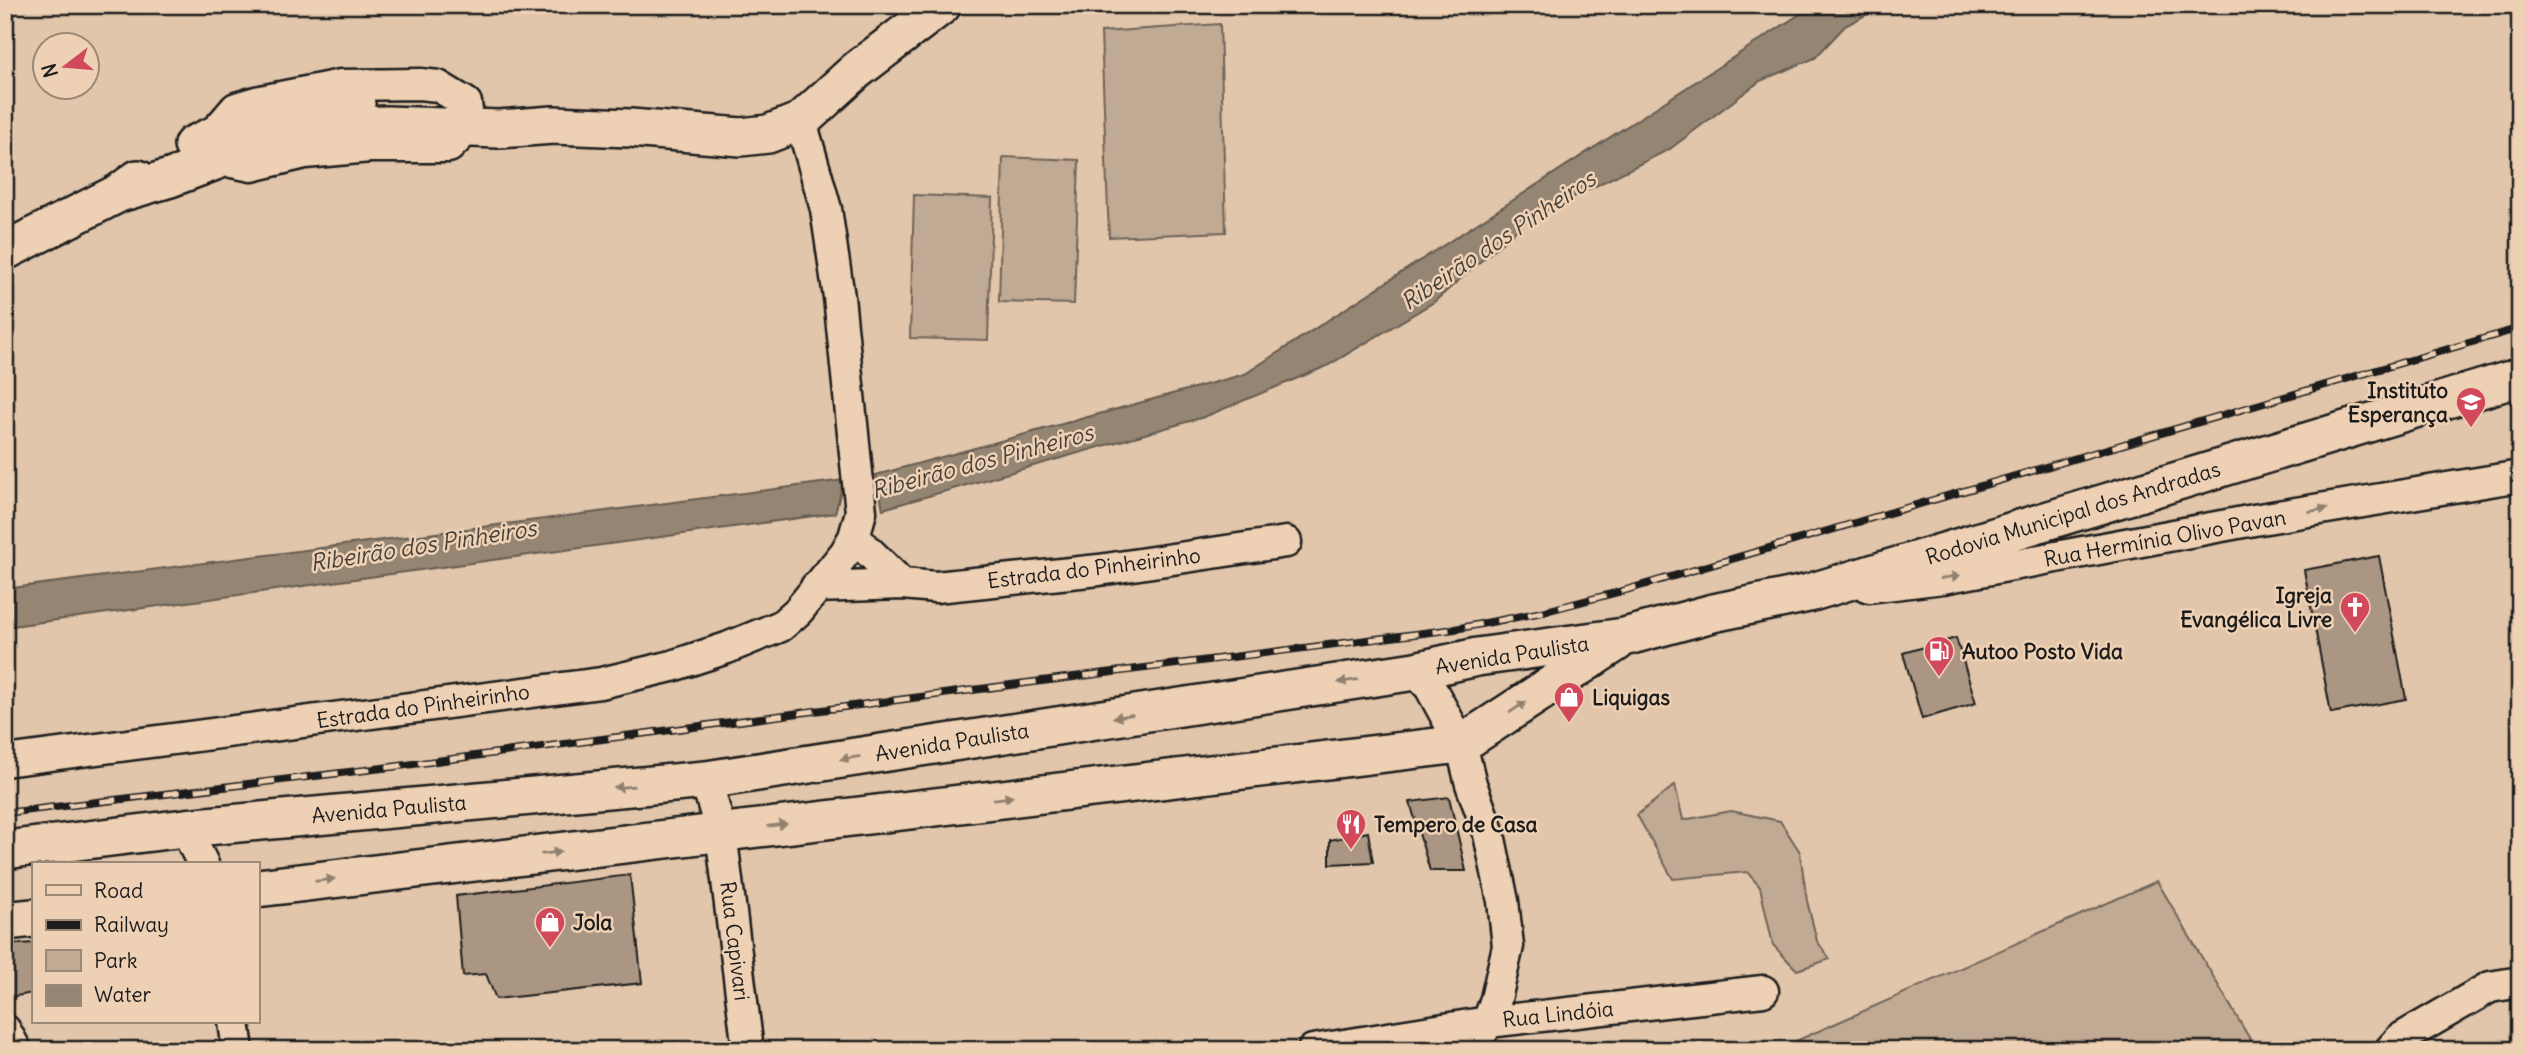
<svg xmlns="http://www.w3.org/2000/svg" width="2525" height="1055" font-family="Delius,sans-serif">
<rect width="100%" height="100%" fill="#e1c6ab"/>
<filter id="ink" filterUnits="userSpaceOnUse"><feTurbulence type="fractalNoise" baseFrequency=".0143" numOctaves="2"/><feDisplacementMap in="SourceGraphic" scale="14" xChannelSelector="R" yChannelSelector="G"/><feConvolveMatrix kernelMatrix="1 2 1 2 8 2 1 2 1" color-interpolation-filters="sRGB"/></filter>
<g filter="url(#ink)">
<path fill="#c1aa93" stroke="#6e6358" stroke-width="2" d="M1220,24L1226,232L1109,237L1101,32Z
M1003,157L1079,160L1074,304L999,302Z
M914,195L992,198L988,340L910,338Z
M1675,785L1683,820L1731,811L1780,821L1800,852L1807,901L1817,941L1830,959L1797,970L1773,945L1760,887L1747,872L1673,879L1637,815Z
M2157,881L2254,1046L2262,1050L1778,1049Z"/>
<path fill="#958573" stroke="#655b50" stroke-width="2" d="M1814,5H1884L1845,26L1815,58L1760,81L1670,149L1529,219L1434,302L1327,366L1204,417L883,509L876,475L1245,374Z
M844,480L835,513L5,627V589Z"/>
<path fill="#ab9683" stroke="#1c1c1c" stroke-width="2" d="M2379,556L2406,699L2331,713L2304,570Z
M1956,638L1976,703L1922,719L1903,653Z
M1449,797L1466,871H1430L1410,802Z
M1368,832L1373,862L1330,864V840Z
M630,875L642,983L496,999L486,974L463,976L456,896Z
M33,943V993L5,998V945Z"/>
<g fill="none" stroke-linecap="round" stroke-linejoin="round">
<g stroke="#1c1c1c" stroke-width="35">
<path id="minor" d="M420,84L438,86L466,103L469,127L449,147H370L305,153L252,166L217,159L211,137L236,108L256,102L341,85Z
M854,537L902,584L936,587L1099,570L1286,542
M816,587L902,584
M1869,587L1943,578L2254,520L2520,476
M1415,671L1430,687L1461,744L1471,784L1489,834L1503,901L1508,946L1496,999L1488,1022L1472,1050
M5,761L601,683L672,666L727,648L781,626L798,611L845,553L854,537L861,512L839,297L826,209L801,121
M706,780L721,832L748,1050
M185,828L203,864
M234,1022L238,1050
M5,1030L16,1050
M1313,1050L1488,1022L1763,991
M2390,1050L2400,1039L2490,987L2520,982"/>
</g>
<g stroke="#1c1c1c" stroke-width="42">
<path id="major" d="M193,145C209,138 226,129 243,123C279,111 318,106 356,104
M119,193L170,178L239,152L342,127L387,125L499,129L553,125L630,128L741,137L768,134L801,121L857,70L942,5
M5,251L119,193L138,179
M5,850L185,828L706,780L1415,671L1477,657L1624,637L1713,613L1809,593L2520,377
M257,888L1461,744L1617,642
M5,921L33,918"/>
</g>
<use href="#minor" stroke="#eed1b4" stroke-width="30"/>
<use href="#major" stroke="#eed1b4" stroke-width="37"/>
<g stroke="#1c1c1c" stroke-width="8">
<path id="rail" d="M5,813L391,767L1026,683L1455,629L1542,612L1626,590L2520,328"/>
</g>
<use href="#rail" stroke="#eed1b4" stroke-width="5" stroke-dasharray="16" stroke-linecap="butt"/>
</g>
<defs><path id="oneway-solid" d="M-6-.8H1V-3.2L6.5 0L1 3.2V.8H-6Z" transform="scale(1.75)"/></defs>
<g fill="#908070">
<use href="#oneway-solid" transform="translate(2318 510) rotate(-10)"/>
<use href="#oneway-solid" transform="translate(1950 577) rotate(-9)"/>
<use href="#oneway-solid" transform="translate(1348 681) rotate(171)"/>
<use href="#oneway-solid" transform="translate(1518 707) rotate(-34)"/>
<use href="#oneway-solid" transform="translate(1123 716) rotate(171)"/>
<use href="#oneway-solid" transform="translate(850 758) rotate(171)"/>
<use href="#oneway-solid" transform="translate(624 787) rotate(175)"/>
<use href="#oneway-solid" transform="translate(1003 798) rotate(-7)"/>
<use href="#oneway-solid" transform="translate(777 825) rotate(-7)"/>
<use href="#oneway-solid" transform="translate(551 853) rotate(-7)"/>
<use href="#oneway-solid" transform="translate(325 880) rotate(-7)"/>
</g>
</g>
<defs>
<g id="school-pin" transform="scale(1.575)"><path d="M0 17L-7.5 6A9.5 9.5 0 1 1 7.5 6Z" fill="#d1495b" stroke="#eed1b4"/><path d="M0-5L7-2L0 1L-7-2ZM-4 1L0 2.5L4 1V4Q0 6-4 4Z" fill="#fff"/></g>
<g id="church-pin" transform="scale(1.575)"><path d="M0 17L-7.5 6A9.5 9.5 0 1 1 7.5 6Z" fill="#d1495b" stroke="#eed1b4"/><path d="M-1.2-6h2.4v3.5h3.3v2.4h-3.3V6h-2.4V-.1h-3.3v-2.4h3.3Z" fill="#fff"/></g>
<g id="fuel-pin" transform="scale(1.575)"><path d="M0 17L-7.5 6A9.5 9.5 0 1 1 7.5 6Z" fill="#d1495b" stroke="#eed1b4"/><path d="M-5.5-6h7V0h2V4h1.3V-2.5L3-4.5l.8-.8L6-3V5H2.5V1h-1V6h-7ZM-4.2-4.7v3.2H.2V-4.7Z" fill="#fff"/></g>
<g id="shop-pin" transform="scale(1.575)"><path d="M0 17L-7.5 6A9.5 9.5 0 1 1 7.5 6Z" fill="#d1495b" stroke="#eed1b4"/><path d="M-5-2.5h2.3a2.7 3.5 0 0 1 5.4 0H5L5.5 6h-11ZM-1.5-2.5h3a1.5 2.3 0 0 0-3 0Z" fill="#fff"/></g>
<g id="restaurant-pin" transform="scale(1.575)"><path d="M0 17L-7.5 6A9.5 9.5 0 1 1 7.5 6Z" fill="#d1495b" stroke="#eed1b4"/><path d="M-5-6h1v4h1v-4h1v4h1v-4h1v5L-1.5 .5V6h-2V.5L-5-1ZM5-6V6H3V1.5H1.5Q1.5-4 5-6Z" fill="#fff"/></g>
</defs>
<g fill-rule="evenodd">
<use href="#school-pin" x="2471" y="402"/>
<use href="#church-pin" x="2355" y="607"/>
<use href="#fuel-pin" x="1939" y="651"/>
<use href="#shop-pin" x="1569" y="697"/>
<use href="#restaurant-pin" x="1351" y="824"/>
<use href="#shop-pin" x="550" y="922"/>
</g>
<g text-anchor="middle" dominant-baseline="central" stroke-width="5" stroke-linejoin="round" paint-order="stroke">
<g font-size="21" font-weight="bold" fill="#1c1c1c" stroke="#eed1b4" text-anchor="start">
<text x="2448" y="390" text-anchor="end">Instituto<tspan x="2448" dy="24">Esperança</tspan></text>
<text x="2332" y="595" text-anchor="end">Igreja<tspan x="2332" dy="24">Evangélica Livre</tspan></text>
<text x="1962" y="651">Autoo Posto Vida</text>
<text x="1592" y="697">Liquigas</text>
<text x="1374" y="824">Tempero de Casa</text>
<text x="573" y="922">Jola</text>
</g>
<g font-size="21" fill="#1c1c1c" stroke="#eed1b4">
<text transform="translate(2073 513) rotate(-17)">Rodovia Municipal dos Andradas</text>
<text transform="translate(2165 538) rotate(-10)">Rua Hermínia Olivo Pavan</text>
<text transform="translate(1094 568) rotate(-7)">Estrada do Pinheirinho</text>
<text transform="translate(1512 655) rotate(-9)">Avenida Paulista</text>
<text transform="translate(423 706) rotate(-8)">Estrada do Pinheirinho</text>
<text transform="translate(952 742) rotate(-9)">Avenida Paulista</text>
<text transform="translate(389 809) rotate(-5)">Avenida Paulista</text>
<text transform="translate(735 941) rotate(83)">Rua Capivari</text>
<text transform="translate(1558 1014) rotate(-6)">Rua Lindóia</text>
</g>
<g font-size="23" font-style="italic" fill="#46413a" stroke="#eed1b4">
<text transform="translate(1498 240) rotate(-34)">Ribeirão dos Pinheiros</text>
<text transform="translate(982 461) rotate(-15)">Ribeirão dos Pinheiros</text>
<text transform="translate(423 545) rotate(-9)">Ribeirão dos Pinheiros</text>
</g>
</g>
<rect width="2525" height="1055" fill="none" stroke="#eed1b4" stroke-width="28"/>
<rect x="14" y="14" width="2497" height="1027" fill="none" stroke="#1c1c1c" stroke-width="2.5" filter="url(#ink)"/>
<rect x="32" y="862" width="228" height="161" fill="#eed1b4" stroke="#9a8977" stroke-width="2"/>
<rect x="46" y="885" width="35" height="10" fill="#eed1b4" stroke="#9a8977" stroke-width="2"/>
<text x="94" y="898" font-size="21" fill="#1c1c1c">Road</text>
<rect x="46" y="920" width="35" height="10" fill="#1c1c1c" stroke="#9a8977" stroke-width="2"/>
<text x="94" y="932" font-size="21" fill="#1c1c1c">Railway</text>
<rect x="46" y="950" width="35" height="21" fill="#c1aa93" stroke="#9a8977" stroke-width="2"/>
<text x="94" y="968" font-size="21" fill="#1c1c1c">Park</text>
<rect x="46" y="985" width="35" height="21" fill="#958573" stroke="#9a8977" stroke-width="2"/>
<text x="94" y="1002" font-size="21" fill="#1c1c1c">Water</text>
<g transform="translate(66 66) rotate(254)"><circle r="33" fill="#eed1b4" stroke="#9a8977" stroke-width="2"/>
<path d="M0-5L12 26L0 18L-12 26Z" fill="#d1495b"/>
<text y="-10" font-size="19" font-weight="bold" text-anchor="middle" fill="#1c1c1c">N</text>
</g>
</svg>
